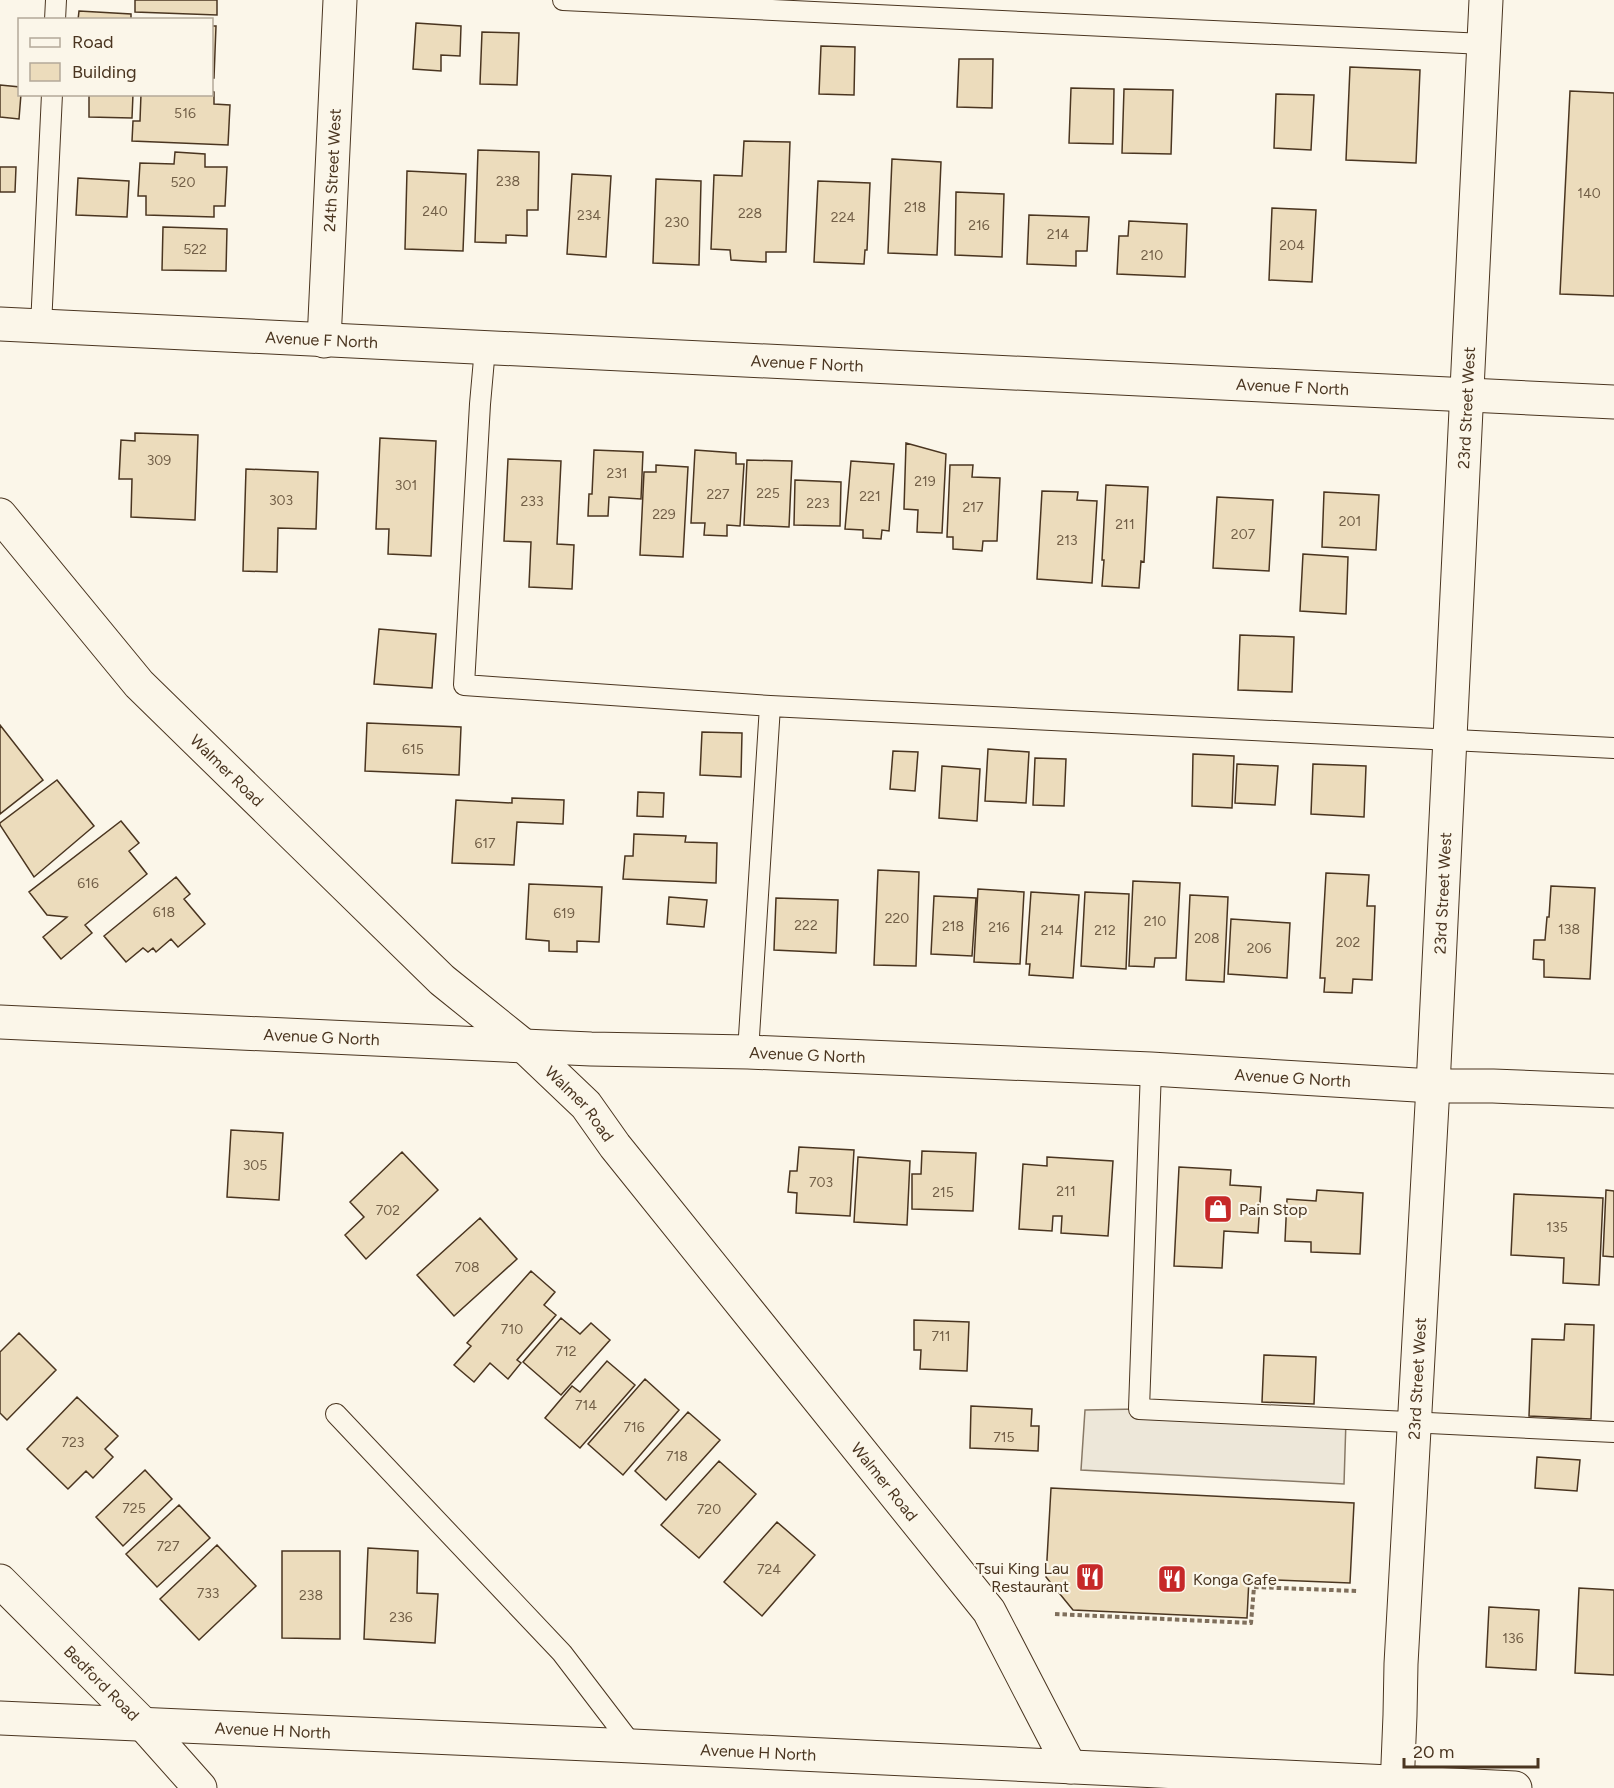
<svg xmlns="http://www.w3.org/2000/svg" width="1614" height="1788" font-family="Figtree,sans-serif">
<rect width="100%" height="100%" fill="#fbf6e9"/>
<path fill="#ede7d9" stroke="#887966" stroke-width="1.5" d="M1139,1409L1346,1420L1344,1484L1081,1470L1085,1410Z"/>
<path fill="#ecdcbc" stroke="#4a3520" stroke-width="1.5" d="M135,0H217V15L135,12Z
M79,11L131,14V20H78Z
M416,23L461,26L460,56L441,55V71L413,69Z
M212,26H216L214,78H212Z
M482,32L519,33L517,85L480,84Z
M821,46L855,47L854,95L819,94Z
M959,59H993L992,108L957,107Z
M1350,67L1420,70L1416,163L1346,160Z
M0,85L20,87V94H21L19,119L0,117Z
M1071,88L1114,89L1113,144L1069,143Z
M1124,89L1173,90L1171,154L1122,153Z
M212,91L214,92V104L230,105L228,145L132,141L133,121H140L141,94H212Z
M1570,91L1614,93V296L1560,294Z
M89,94H133L132,118L89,117Z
M1276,94L1314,95L1311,150L1274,148Z
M744,141L790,142L786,252H766V262L731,260L730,250L711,249L714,175L742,176Z
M478,150L539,152L538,210H527V236L506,235V243L475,242Z
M175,152L205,154V167H227L225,206H214V217L146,215V196H138L140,163L174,164Z
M892,159L941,162L937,255L888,253Z
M0,167H16L15,192H0Z
M407,171L466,174L463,251L405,249Z
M572,174L611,176L606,257L567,254Z
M78,178L129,181L127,217L76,215Z
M656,179L701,181L699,265L653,263Z
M818,181L870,183L867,250H865L864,264L814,262Z
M956,192L1004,194L1002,257L955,255Z
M1272,208L1316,210L1312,282L1269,280Z
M1029,215L1089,217L1087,251H1076V266L1027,264Z
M1129,221L1187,224L1185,277L1117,274L1119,236H1128Z
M163,227L227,229L226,271L162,270Z
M135,433L198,435L195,520L131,517L132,479H119L121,440L135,441Z
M380,438L436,441L431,556L388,554L389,529H376Z
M906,443L946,454L942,533L917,532L918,510L904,509Z
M594,450L643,452L641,499L609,497L608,516H588L589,494H592Z
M695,450L736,453V464H744L740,526L727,525V536L704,535L705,523H691Z
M508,459L561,461L557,544L574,545L572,589L529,587L531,542L504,541Z
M747,460L792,461L789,527L744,525Z
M851,461L894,464L889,531L882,530L881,539L863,538V530L845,529Z
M656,465L688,467L683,557L640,555L644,472H656Z
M950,465H973L972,477L1000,478L997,541H983L982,551L953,549V537H947Z
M246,469L318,472L316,529L278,528L277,572L243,571Z
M795,480L841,482L840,526L794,525Z
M1106,485L1148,487L1144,562L1141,561L1139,588L1102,586L1104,560H1102Z
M1042,491L1078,492L1077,500L1097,501L1092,583L1037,579Z
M1324,492L1379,495L1376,550L1322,547Z
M1217,497L1273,500L1269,571L1213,568Z
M1303,554L1348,557L1346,614L1300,611Z
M379,629L436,634L432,688L374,684Z
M1240,635L1294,637L1292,692L1238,690Z
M367,723L461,727L459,775L365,771Z
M0,725L43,780L0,814Z
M702,732L742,733L741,777L700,775Z
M988,749L1029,752L1026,803L985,801Z
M893,751L918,752L915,791L890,789Z
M1193,754L1234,756L1232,808L1192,806Z
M1035,758L1066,759L1064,806L1033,805Z
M1237,764L1278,766L1275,805L1235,803Z
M1313,764L1366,766L1364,817L1311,814Z
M942,766L980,769L977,821L939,818Z
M57,780L94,826L34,877L0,825V823Z
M638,792L664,793L663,817L637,816Z
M512,798L564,800L563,824L517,822L514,865L452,863L456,800L512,803Z
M121,821L139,843L129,851L147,874L85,925L92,933L61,959L43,937L67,917L47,915L29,892Z
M634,834L686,836L685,842L717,843L716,883L623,879L625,856H633Z
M878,870L919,872L916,966L874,965Z
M1326,873L1369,875L1367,906H1375L1372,980L1353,979L1352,993L1324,992L1325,978H1320Z
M176,877L190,894L184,899L205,924L178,947L171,939L156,952L153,948L148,952L143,948L126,962L104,936Z
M1133,881L1180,883L1176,958H1155L1154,967L1129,966Z
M529,884L602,887L599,942L577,941V952L549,951V941L526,939Z
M1551,886L1595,888L1590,979L1544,977V960L1533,959L1534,940H1545L1547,917H1549Z
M978,889L1024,892L1020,964L974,962Z
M1031,892L1079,895L1073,978L1029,975L1030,964H1026Z
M1085,892L1129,894L1126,969L1081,966Z
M1190,895L1228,897L1224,982L1186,980Z
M934,896L976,898L972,956L931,954Z
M669,897L707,900L704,927L667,924Z
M776,898L838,900L836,953L774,950Z
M1231,919L1290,923L1287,978L1228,974Z
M231,1130L283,1133L279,1200L227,1197Z
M799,1147L854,1150L850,1216L796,1213L797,1193L788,1192L790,1171H797Z
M922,1151L976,1153L973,1211L912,1209V1174H921Z
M402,1152L438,1190L366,1259L345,1235L364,1217L350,1202Z
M858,1157L910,1161L907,1225L854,1222Z
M1047,1157L1113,1161L1108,1236L1061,1233L1062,1216H1053L1052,1231L1019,1229L1023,1164L1047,1166Z
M1179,1167L1231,1170L1230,1185L1261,1187L1258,1233L1224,1231L1222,1268L1174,1266Z
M1317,1190L1363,1193L1360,1254L1311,1252V1242L1285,1241L1287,1199L1316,1201Z
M1606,1190L1614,1191V1257L1603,1256Z
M1514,1194L1603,1198L1599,1285L1563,1283L1564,1258L1511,1255Z
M480,1218L517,1259L454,1316L417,1275Z
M531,1271L555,1292L544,1305L556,1315L517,1360L521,1363L508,1379L490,1363L474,1382L454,1365L471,1346L467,1343Z
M561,1318L580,1334L591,1323L610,1340L561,1395L523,1362Z
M914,1320L969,1322L967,1371L920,1369L921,1350H914Z
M1565,1324L1594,1325L1591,1419L1529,1416L1532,1339L1564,1340Z
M19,1333L56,1370L7,1420L0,1413V1352Z
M1264,1355L1316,1357L1314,1404L1262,1402Z
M607,1361L635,1385L580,1448L545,1418L572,1386L580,1392Z
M645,1379L679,1410L623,1475L588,1444Z
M77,1397L118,1436L105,1449L113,1457L93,1478L86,1471L68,1489L27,1449Z
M971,1406L1032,1409L1031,1426H1039L1038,1451L970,1448Z
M688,1412L720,1440L666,1500L635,1471Z
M1537,1457L1580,1460L1577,1491L1535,1488Z
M719,1461L756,1494L699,1558L661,1525Z
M145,1470L172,1499L123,1546L96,1517Z
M1051,1488L1354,1503L1350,1583L1249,1579L1247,1618L1073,1610L1046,1577Z
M179,1505L210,1538L157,1587L126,1554Z
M777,1522L815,1555L762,1616L724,1582Z
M217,1545L256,1586L199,1640L160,1599Z
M368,1548L418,1551L417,1593L438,1594L435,1643L364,1639Z
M282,1551H340V1639L282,1638Z
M1579,1588L1614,1590V1675L1575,1673Z
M1489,1607L1539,1610L1536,1670L1486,1667Z"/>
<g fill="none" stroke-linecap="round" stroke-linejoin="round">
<g stroke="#4a3520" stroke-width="22">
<path id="lane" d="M563,0L1484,44
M55,20L56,0
M41,326L52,94
M485,348L480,404L464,685L770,706L1614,748
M748,1052L770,706
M1151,1069L1139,1409L1614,1432
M336,1414L562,1653L633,1746"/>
</g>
<g stroke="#4a3520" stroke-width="35">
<g id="street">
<path id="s1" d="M0,324L1614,402"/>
<path id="s2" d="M324,341L340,0"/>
<path id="s3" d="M0,515L139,684L442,980L524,1046L586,1105L615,1146L989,1611L1070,1767"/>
<path id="s4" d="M0,1022L591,1049L748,1052L1151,1069L1433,1086H1493L1614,1091"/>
<path id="s5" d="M0,1581L144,1725L200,1788"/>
<path id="s6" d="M1397,1788L1400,1715L1401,1664L1433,1086L1486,0"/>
</g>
</g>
<g stroke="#4a3520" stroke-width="35">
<g id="secondary">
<path id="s7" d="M0,1718L633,1746L1515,1788"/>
</g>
</g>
<path stroke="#7f6f5c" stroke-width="4" stroke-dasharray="4.5 3" stroke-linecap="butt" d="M1055,1614L1251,1623L1254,1587L1357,1591"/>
<use href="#lane" stroke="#fbf6e9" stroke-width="20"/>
<use href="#street" stroke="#fbf6e9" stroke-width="33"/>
<use href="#secondary" stroke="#fbf6e9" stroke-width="33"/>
</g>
<defs>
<g id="shop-square" transform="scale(1.5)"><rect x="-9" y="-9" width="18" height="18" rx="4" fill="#c62828" stroke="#fbf6e9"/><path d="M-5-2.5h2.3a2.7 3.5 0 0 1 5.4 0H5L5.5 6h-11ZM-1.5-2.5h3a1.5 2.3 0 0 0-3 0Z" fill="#fff"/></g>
<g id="restaurant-square" transform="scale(1.5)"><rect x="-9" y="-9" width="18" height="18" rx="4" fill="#c62828" stroke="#fbf6e9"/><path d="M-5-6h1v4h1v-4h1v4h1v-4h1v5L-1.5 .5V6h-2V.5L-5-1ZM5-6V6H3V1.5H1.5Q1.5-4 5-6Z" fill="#fff"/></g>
</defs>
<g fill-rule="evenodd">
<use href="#shop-square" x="1218" y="1209"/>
<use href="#restaurant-square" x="1090" y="1577"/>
<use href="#restaurant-square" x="1172" y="1579"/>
</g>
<g text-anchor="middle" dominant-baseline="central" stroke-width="4.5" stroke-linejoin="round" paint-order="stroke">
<g font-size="14" fill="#725f47">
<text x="185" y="113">516</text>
<text x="508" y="181">238</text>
<text x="183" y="182">520</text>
<text x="1589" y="193">140</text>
<text x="915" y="207">218</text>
<text x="435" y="211">240</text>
<text x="750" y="213">228</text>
<text x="589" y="215">234</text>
<text x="843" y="217">224</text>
<text x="677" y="222">230</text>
<text x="979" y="225">216</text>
<text x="1058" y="234">214</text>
<text x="1292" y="245">204</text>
<text x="195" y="249">522</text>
<text x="1152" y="255">210</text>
<text x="159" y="460">309</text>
<text x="617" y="473">231</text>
<text x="925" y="481">219</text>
<text x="406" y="485">301</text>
<text x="768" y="493">225</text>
<text x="718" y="494">227</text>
<text x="870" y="496">221</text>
<text x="281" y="500">303</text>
<text x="532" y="501">233</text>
<text x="818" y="503">223</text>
<text x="973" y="507">217</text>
<text x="664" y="514">229</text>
<text x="1350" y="521">201</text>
<text x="1125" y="524">211</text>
<text x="1243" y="534">207</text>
<text x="1067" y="540">213</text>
<text x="413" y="749">615</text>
<text x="485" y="843">617</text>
<text x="88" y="883">616</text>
<text x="164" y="912">618</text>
<text x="564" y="913">619</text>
<text x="897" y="918">220</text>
<text x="1155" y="921">210</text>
<text x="806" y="925">222</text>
<text x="953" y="926">218</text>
<text x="999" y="927">216</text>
<text x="1569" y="929">138</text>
<text x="1052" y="930">214</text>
<text x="1105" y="930">212</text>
<text x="1207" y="938">208</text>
<text x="1348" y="942">202</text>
<text x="1259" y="948">206</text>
<text x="255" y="1165">305</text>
<text x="821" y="1182">703</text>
<text x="1066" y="1191">211</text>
<text x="943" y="1192">215</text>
<text x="388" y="1210">702</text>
<text x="1557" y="1227">135</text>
<text x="467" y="1267">708</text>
<text x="512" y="1329">710</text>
<text x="941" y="1336">711</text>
<text x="566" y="1351">712</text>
<text x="586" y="1405">714</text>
<text x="634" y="1427">716</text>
<text x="1004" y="1437">715</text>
<text x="73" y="1442">723</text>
<text x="677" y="1456">718</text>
<text x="134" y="1508">725</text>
<text x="709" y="1509">720</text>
<text x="168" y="1546">727</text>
<text x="769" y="1569">724</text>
<text x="208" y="1593">733</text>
<text x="311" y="1595">238</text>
<text x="401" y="1617">236</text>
<text x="1513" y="1638">136</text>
</g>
<g font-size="16" fill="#4a3520" stroke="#fbf6e9">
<text stroke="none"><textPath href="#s2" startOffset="171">24th Street West</textPath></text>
<text stroke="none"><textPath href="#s1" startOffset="322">Avenue F North</textPath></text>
<text stroke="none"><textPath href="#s1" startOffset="808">Avenue F North</textPath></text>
<text stroke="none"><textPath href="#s1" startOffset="1294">Avenue F North</textPath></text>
<text stroke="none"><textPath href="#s6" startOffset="1382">23rd Street West</textPath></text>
<text stroke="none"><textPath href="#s3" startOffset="342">Walmer Road</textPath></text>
<text stroke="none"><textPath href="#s6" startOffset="896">23rd Street West</textPath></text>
<text stroke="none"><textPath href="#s4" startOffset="322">Avenue G North</textPath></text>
<text stroke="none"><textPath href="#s4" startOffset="808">Avenue G North</textPath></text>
<text stroke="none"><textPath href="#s4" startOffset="1294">Avenue G North</textPath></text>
<text stroke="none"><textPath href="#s3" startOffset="828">Walmer Road</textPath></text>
<text stroke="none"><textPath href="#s6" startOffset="410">23rd Street West</textPath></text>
<text stroke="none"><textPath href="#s3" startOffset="1314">Walmer Road</textPath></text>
<text stroke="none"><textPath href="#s5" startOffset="144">Bedford Road</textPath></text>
<text stroke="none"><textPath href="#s7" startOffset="273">Avenue H North</textPath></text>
<text stroke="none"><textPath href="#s7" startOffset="759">Avenue H North</textPath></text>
</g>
<g font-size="16" fill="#4a3520" stroke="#fbf6e9" text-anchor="start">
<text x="1239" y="1209">Pain Stop</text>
<text x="1069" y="1568" text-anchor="end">Tsui King Lau<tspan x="1069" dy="18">Restaurant</tspan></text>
<text x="1193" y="1579">Konga Cafe</text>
</g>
</g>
<rect x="18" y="18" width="195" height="78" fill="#fbf6e9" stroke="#b4a999" stroke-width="1.5"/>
<rect x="30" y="38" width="30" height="9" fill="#fbf6e9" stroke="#b4a999" stroke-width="1.5"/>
<text x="72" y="48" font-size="18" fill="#4a3520">Road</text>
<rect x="30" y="63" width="30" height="18" fill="#ecdcbc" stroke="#b4a999" stroke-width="1.5"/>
<text x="72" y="78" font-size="18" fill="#4a3520">Building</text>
<path d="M1404 1758v9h134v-9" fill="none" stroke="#4a3520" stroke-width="3"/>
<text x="1413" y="1758" font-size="18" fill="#4a3520" stroke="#fbf6e9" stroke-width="4.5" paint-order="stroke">20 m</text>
</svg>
